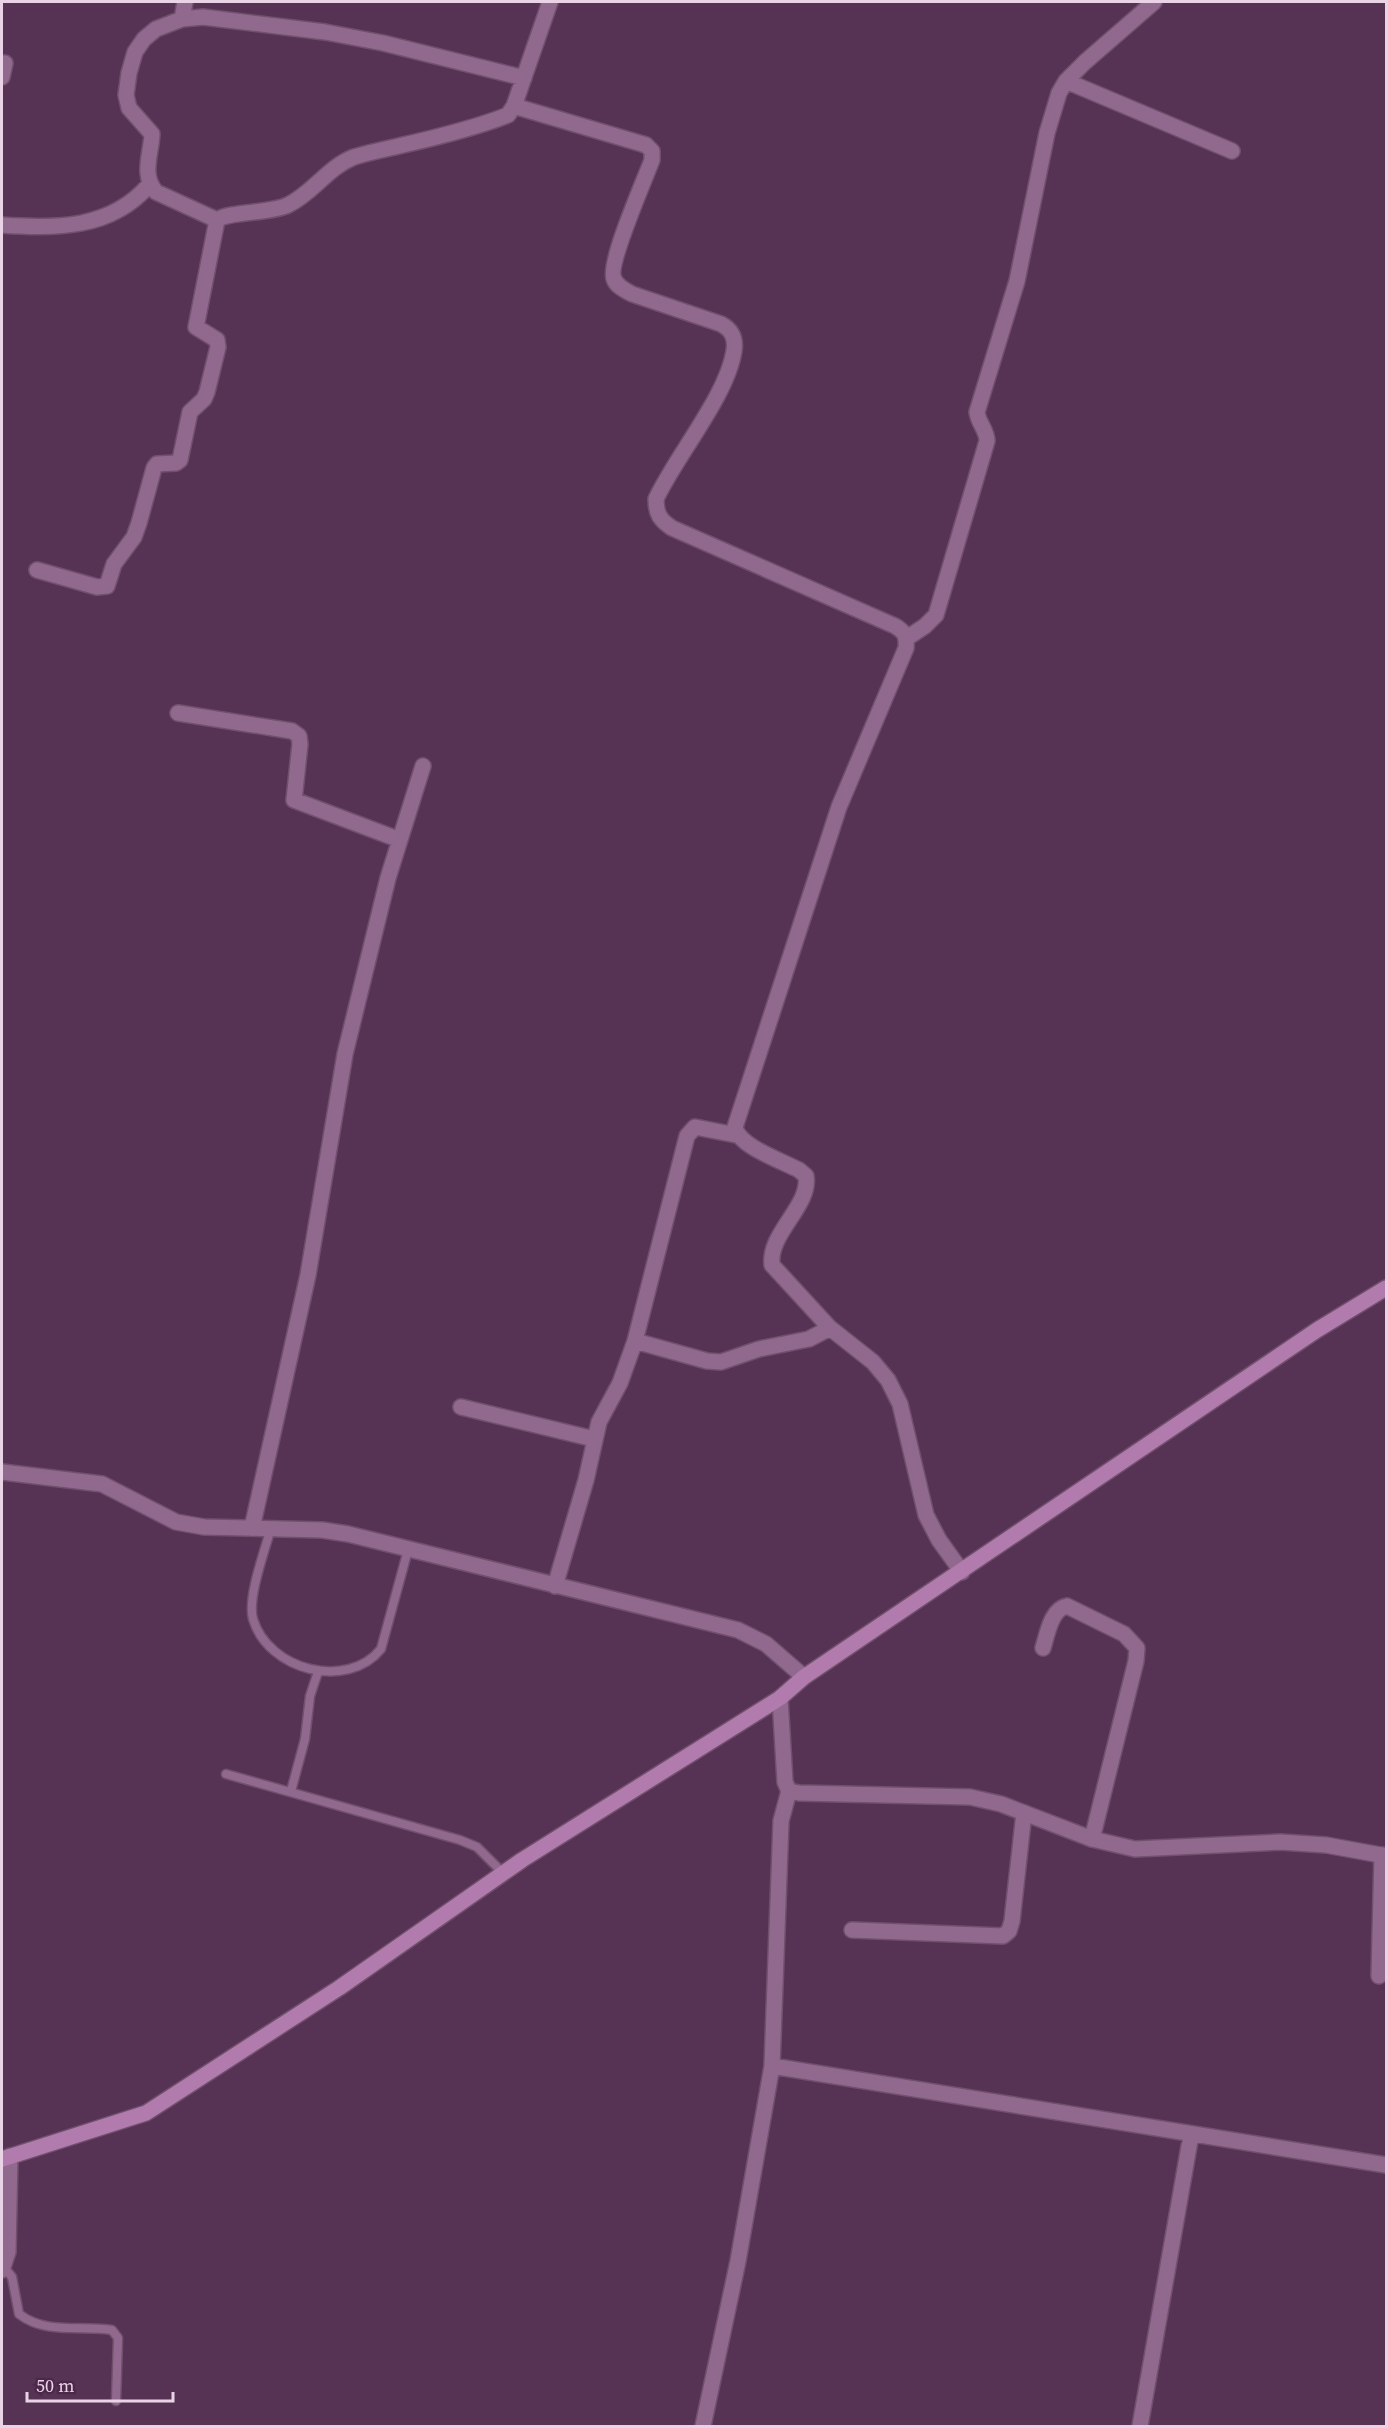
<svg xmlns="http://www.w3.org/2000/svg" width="1388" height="2428" font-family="'Source Serif 4',serif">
<rect width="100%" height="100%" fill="#563254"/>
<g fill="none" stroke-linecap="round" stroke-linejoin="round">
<g stroke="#70506d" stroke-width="11">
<path id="lane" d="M271,1528C265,1550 247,1598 253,1619C268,1670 347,1691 381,1649L408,1550
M226,1774L460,1840L477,1847L503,1873
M291,1791L305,1739L310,1696L318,1672
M4,2267L12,2277L19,2314C46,2335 81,2325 112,2330L118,2338L116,2401"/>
</g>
<g stroke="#70506d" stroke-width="18">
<path id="street" d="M182,19L185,2
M2,77L5,63
M1066,81L1232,151
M514,106L646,145L652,151V160C645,179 607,265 614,279C617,287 625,290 632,294L721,324C732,330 736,338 734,351C727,396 676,456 656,499C656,514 660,520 672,528L895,626C905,632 907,636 906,648L839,807L735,1127C738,1146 782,1161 799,1170L806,1176C811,1206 768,1233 772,1265L830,1328L873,1362L888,1380L900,1404L926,1515L939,1540L962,1572
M217,220L156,192C141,175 151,155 152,134L129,108L126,95L129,73L135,52L144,39L156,29L182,19L203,17L325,32L383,43L524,78
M2,225C56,229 111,229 149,185
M37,570L97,587L107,586L114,564L134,537L139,523L154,468L157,464L176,463L180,460L190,412L204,399L207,392L218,347L217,340L196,327L217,220C229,211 269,214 288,205C313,193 328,167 354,157C370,152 387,149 403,145C438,137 475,128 508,115L514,106L550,2
M907,638L925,626L936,615L987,441C987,430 978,423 977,412L1017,281L1047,133L1059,93L1066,81L1085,62L1154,2
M178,713L292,731L299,736L300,744L294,800L400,840
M635,1341L707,1361L721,1362L759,1349L809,1339L830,1328
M461,1407L594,1439
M252,1528L308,1275L345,1054L388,878L423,766
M555,1586L586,1480L599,1422L620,1383L635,1341L687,1136L695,1127L736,1135
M1043,1648C1047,1635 1051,1609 1067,1606L1124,1634L1137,1648L1136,1661L1092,1839
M852,1930L1003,1936L1009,1931L1012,1921L1024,1813
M1379,1976L1382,1855
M772,2066L1386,2165
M2,2270L8,2252L10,2156
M703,2426L738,2261L772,2066L781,1821L789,1791
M1140,2426L1191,2135"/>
</g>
<g stroke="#70506d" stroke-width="18">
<path id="secondary" d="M2,1472L102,1484L176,1522L204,1527L322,1530L348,1534L738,1630L766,1644L804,1677
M780,1698L785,1782L789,1791L799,1793L970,1797L1001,1804L1092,1839L1135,1849L1280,1842L1326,1845L1386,1856"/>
</g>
<g stroke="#70506d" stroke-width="18">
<path id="primary" d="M2,2159L146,2113L339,1988L522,1860L780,1698L804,1677L1317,1330L1386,1288"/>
</g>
<use href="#lane" stroke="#92698e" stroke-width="8"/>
<use href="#street" stroke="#92698e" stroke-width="15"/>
<use href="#secondary" stroke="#92698e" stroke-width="15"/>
<use href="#primary" stroke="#b17cad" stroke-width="15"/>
</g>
<rect width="1388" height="2428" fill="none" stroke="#ead3e7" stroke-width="6"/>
<path d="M27 2392v9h146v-9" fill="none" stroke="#ead3e7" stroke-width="3"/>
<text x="36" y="2392" font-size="18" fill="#ead3e7" stroke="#4b2749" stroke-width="4.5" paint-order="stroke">50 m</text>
</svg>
